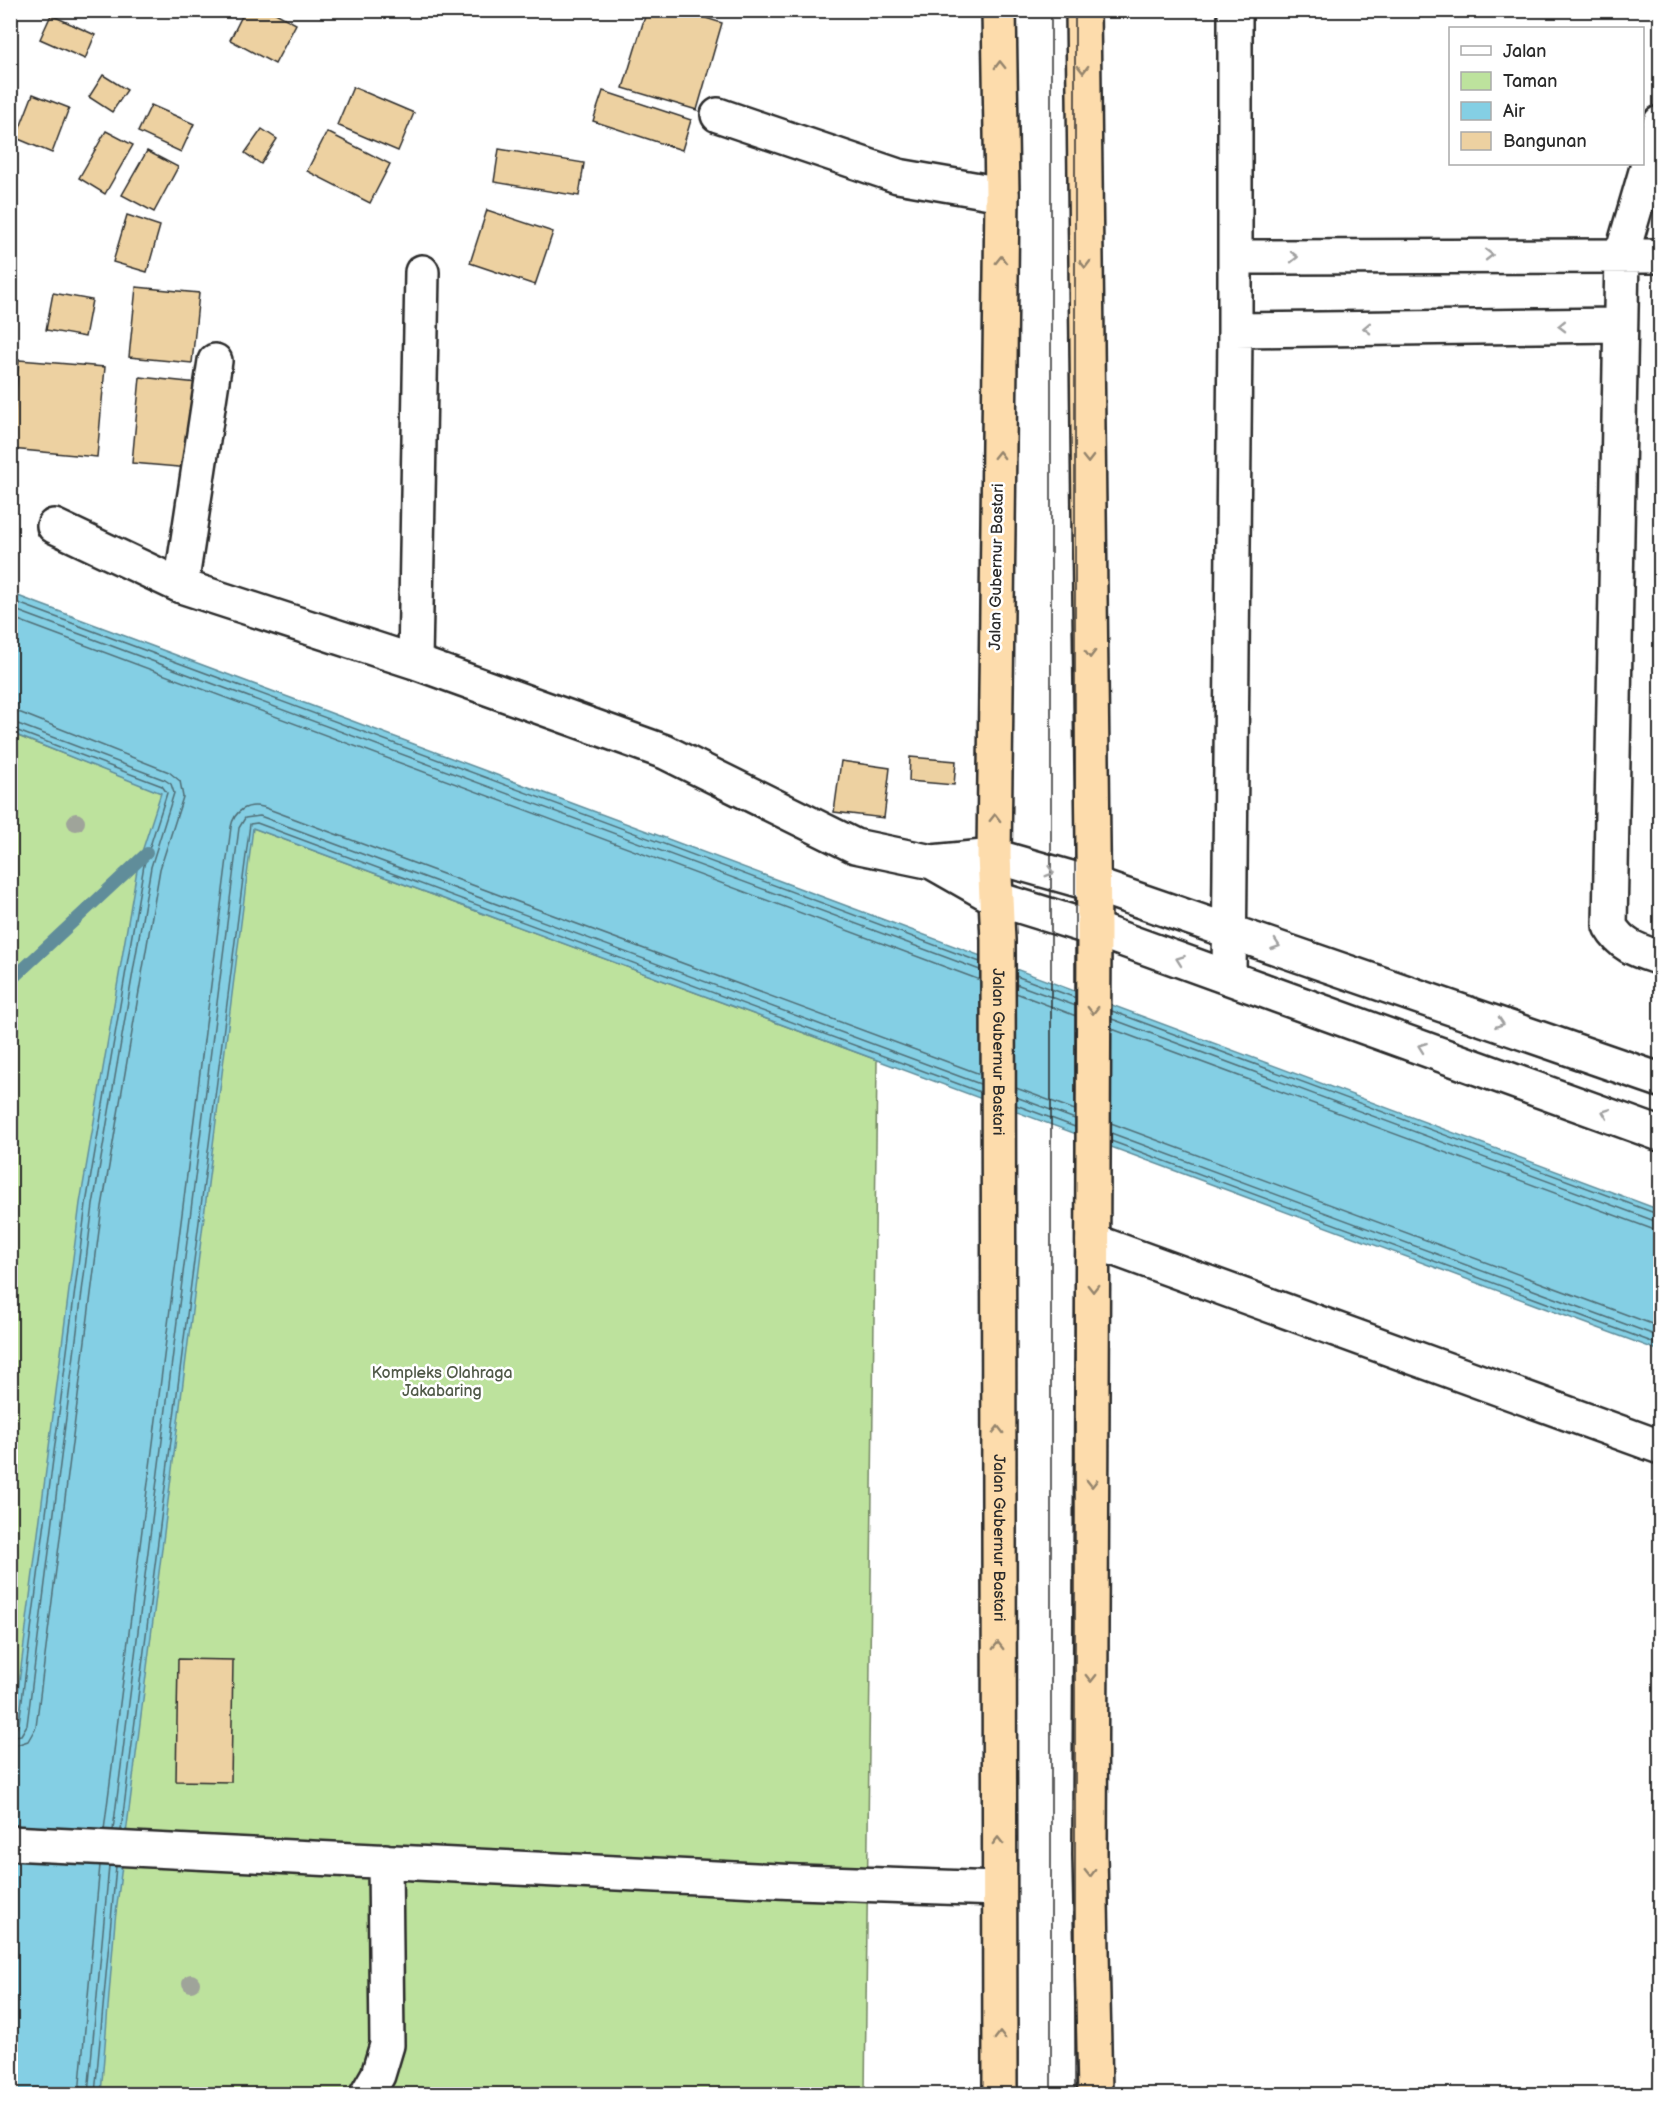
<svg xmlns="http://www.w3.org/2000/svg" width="1671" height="2105" font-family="'Balsamiq Sans',sans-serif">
<rect width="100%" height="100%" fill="#fff"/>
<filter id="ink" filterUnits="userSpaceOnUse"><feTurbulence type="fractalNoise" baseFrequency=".0167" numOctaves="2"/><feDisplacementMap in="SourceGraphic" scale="12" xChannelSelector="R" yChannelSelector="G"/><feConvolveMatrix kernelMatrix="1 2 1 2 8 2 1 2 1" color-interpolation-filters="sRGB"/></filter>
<g filter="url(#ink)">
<path fill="#bde29d" stroke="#748664" stroke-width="1.5" d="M10,733L253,828L877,1060L865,2094H11Z"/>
<path fill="#84cfe4" stroke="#608d9a" stroke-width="1.5" d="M10,593L1660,1210V1351L253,828L115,1921L101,2094H11V1746L80,1203L138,864L161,793L11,733Z"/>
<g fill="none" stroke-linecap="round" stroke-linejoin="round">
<path stroke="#4f6d75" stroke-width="1.5" d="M10,600L980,962
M10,608L980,970
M10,617L980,980
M10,711L21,713L169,772L180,781L183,797L160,869L102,1207L36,1727L28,1741L10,1747
M10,721L165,780L171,784L174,793L151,867L93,1205L27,1725L21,1735L10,1737
M10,728L162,786L167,793L144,865L86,1204L19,1723L16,1729L10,1730
M1016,976L1076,998
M1016,984L1076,1006
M1016,993L1076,1016
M1112,1011L1660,1215
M1112,1019L1660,1223
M1112,1029L1660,1232
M1016,1088L1075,1110
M1016,1097L1075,1119
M1016,1105L1075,1127
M1111,1123L1660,1327
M1111,1133L1660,1337
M1111,1141L1660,1345
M104,1830L231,827C234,811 247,803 263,807L980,1074
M113,1830L239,828L245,818L260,816L980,1084
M121,1830L250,824L257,823L980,1092
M79,2094L100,1865
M88,2094L109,1866
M95,2094L116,1866"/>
<path stroke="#608d9a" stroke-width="12" d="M10,981L147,853"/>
</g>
<path fill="#edd1a1" stroke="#2b2b2b" stroke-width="1.5" d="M245,10H270L296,24L275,64L230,40Z
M647,10H680L722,23L697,110L623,88Z
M51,15L95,35L85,59L40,39Z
M103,75L127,90L112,112L89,97Z
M353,87L414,113L398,151L337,125Z
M603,91L691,120L682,150L593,121Z
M33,94L69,108L52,153L16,138Z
M151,105L194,124L181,152L138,132Z
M262,129L277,139L261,164L245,153Z
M106,131L133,145L105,194L79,178Z
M327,132L390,164L370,203L307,171Z
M499,149L584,163L579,196L494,182Z
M147,151L178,167L154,212L122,195Z
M487,210L553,232L535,285L470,263Z
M127,215L160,226L147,272L113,262Z
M10,277L15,278L10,302Z
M136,287L199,293L192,363L129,357Z
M53,293L92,300L85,337L46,330Z
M19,360L105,367L97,457L11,449Z
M140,377L198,383L190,468L132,463Z
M910,757L956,761L954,785L909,781Z
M841,761L890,768L884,818L834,812Z
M178,1659L233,1660L231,1782L176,1781Z"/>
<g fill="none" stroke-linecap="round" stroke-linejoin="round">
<g stroke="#2b2b2b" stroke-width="38">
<path id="minor" d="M718,115L898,176L1002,194
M1660,123L1622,254L1610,926C1622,947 1639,951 1660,958
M1235,257L1660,256
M422,272L415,662L665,752L855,846L932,862L994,856L1092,884L1660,1080
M1235,330L1620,325
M54,526L181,586L415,662
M181,586L215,361
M932,862L997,899L1094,929L1660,1134
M1229,977L1235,330V10
M1093,1241L1660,1447
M10,1843L798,1882L998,1889
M367,2094L378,2075L387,2045L385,1861"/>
</g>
<g stroke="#2b2b2b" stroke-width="38">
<g id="highway">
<path id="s1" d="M999,10L1002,194L994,856L998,940L1000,2094"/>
<path d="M1083,10L1094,929L1090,1855L1095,2094"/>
</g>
</g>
<use href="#minor" stroke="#fff" stroke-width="33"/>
<use href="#highway" stroke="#fddcac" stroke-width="33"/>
<path stroke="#2b2b2b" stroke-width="1.5" d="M1075,10V2094
M1051,2094V10"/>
</g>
<g fill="#9fa49a">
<circle cx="76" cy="822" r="9"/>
<circle cx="191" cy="1983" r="9"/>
</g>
<defs><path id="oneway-chevron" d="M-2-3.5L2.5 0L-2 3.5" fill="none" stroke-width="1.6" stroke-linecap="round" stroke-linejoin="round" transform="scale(1.5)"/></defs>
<g stroke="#94846c">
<use href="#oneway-chevron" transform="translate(1000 65) rotate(-91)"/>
<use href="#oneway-chevron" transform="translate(1083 69) rotate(89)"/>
<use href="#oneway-chevron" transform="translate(1001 260) rotate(-89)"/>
<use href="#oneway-chevron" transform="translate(1085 264) rotate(89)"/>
<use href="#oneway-chevron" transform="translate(999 455) rotate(-89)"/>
<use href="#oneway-chevron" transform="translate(1088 459) rotate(89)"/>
<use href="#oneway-chevron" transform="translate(1090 654) rotate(89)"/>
<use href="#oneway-chevron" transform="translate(995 818) rotate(-89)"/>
<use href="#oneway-chevron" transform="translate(1093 1010) rotate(90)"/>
<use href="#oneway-chevron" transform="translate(1093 1288) rotate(90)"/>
<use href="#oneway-chevron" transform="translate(998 1430) rotate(-90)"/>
<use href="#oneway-chevron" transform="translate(1092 1483) rotate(90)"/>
<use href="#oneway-chevron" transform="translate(998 1646) rotate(-90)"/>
<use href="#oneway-chevron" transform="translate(1091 1678) rotate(90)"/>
<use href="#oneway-chevron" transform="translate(998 1841) rotate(-90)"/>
<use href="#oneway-chevron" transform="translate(1090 1873) rotate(89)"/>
<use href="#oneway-chevron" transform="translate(1000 2036) rotate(-91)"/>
</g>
<g stroke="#a0a0a0">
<use href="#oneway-chevron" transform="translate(1489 255)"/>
<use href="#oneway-chevron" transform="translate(1294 257)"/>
<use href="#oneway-chevron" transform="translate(1562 326) rotate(179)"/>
<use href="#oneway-chevron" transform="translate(1367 328) rotate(179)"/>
<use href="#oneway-chevron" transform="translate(1050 872) rotate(16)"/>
<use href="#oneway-chevron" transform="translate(1276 945) rotate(19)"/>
<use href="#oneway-chevron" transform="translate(1180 960) rotate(-160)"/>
<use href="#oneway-chevron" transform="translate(1500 1023) rotate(19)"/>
<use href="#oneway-chevron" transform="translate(1422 1047) rotate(-160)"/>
<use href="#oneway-chevron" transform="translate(1606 1113) rotate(-159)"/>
</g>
</g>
<g text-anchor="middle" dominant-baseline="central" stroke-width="5" stroke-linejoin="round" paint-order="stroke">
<g font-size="16" fill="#2b2b2b" stroke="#fff">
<text transform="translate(997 567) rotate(-89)">Jalan Gubernur Bastari</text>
<text stroke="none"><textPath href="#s1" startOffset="1042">Jalan Gubernur Bastari</textPath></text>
<text stroke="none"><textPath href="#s1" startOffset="1528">Jalan Gubernur Bastari</textPath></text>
</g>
<g font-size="16" fill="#505948" stroke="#fff">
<text x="442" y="1373">Kompleks Olahraga<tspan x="442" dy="18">Jakabaring</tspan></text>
</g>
</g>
<rect width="1671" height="2105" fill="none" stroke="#fff" stroke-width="36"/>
<rect x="18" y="18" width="1635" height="2069" fill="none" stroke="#2b2b2b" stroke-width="2" filter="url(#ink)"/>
<rect x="1449" y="27" width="195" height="138" fill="#ffffff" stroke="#aaaaaa" stroke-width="1.5"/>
<rect x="1461" y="46" width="30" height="9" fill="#ffffff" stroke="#aaaaaa" stroke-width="1.5"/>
<text x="1503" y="57" font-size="18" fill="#2b2b2b">Jalan</text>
<rect x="1461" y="72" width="30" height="18" fill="#bde29d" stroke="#aaaaaa" stroke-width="1.5"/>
<text x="1503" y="87" font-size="18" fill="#2b2b2b">Taman</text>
<rect x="1461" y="102" width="30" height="18" fill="#84cfe4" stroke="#aaaaaa" stroke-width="1.5"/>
<text x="1503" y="117" font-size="18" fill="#2b2b2b">Air</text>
<rect x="1461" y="132" width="30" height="18" fill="#edd1a1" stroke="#aaaaaa" stroke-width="1.5"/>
<text x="1503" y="147" font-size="18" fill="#2b2b2b">Bangunan</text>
</svg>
